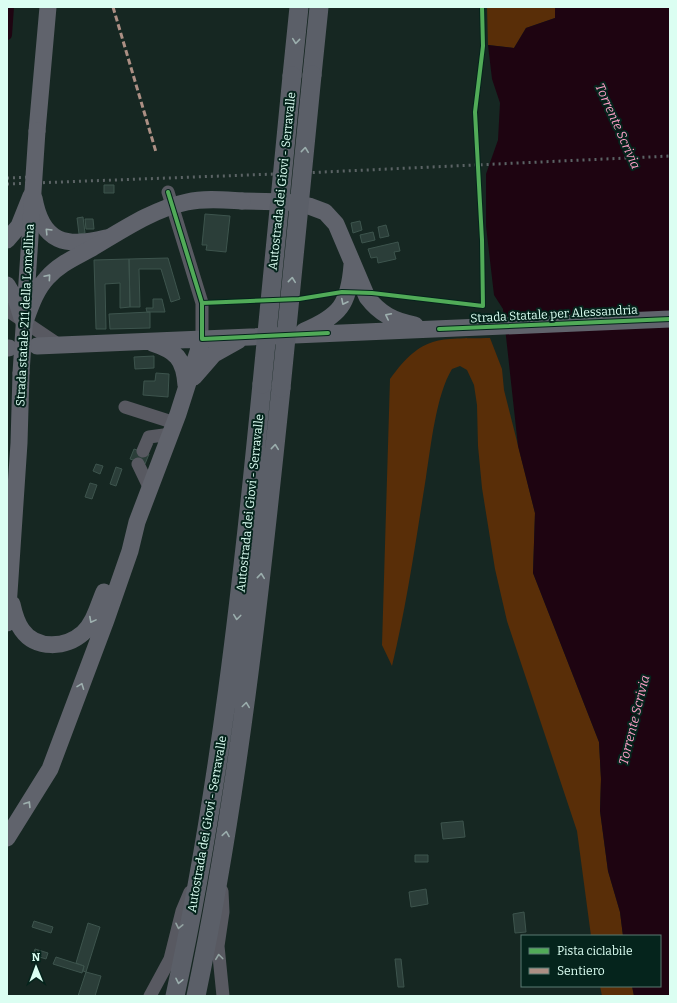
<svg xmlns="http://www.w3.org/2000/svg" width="677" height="1003" font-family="Bitter,serif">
<rect width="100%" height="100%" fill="#162722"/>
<path fill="#592e08" d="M487,7H555V18L526,28L514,48L488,45Z
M490,338L502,369L504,390L535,513L533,573L599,742L601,779L600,811L608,871L620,912L623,936H591L577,831L507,621L495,569L482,488L478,446L477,405L474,385L467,370L460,366L452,369C436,395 431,446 426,477C416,540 407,603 392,666L382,645L390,379C423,334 438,339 490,338Z
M600,986H632L634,996H602Z"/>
<path fill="#1e0411" d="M555,7H670V996H634L632,986H660V936H623L620,912L608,871L600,811L601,779L599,742L533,573L535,513L518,446L503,309L494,295L486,226V174L498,140L500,103L492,79L488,45L514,48L526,28L555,18Z"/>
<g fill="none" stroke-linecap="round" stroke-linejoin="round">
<path stroke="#1e0411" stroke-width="10" d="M7,35L9,7"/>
</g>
<path fill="#2b3e39" stroke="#3d544d" d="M104,185H114V193H104Z
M205,214L230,216L226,252L206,250L207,245H202Z
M83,217L85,233L79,234L77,218Z
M85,219H93L94,229H86Z
M360,221L362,230L353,233L351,223Z
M386,225L389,236L380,238L378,227Z
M373,232L375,240L362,243L360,235Z
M398,242L400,251L394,252L396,259L378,263L377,257L371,258L368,249Z
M168,258L180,299L171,302L161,269H139L140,307H130L129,259Z
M129,259L130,307L120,308V283L105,284L106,329H96L94,260Z
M153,299H162L165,312H147L146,308H153Z
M150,312V328L110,329L109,314Z
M154,356V368L135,369L134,357Z
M156,373L169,374L168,397L143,395L144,381H155Z
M134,449L149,454L145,464L130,459Z
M96,464L103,466L100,474L93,471Z
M116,467L122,469L116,486L110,484Z
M90,483L97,485L92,499L85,497Z
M463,821L465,837L443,839L441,823Z
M415,855H428V862H415Z
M426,889L428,904L411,907L409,892Z
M524,912L526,932L515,933L513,914Z
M34,921L53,927L51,933L32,927Z
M88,923L100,927L86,972L83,971L84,966L76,963Z
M35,949L48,953L46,959L33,955Z
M56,957L84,966L82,973L53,964Z
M395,959H401L404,987H398Z
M86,972L101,976L95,996H78Z"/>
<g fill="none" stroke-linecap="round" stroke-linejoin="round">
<path stroke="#585961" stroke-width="13" d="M168,192L202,303V339
M7,310L59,345
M125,407L175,423
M143,451L149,437L171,434
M138,464L150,489
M222,891L223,912L218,946L223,996
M150,996L170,959L182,911L190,892"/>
<path stroke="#60636c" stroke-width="17" d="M37,131L48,7
M34,198C42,243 66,248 106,238
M242,201L287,202L309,206L325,212L336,224L367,297C380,314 394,321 415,325
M7,240L19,226L31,196
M304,331C340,316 349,304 352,265
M152,343C176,351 184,358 186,385
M37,346L670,319
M7,348H9
M194,377L214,354L239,340
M12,604C14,613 16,622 22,630C36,650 66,648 83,633C94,623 98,606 104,592
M7,623L19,443L21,373
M7,838L50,769L106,620L130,551L137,522L178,414L202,339"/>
<path stroke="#5b5f68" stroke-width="19" d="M312,75L319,7
M292,76L299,7
M175,996C219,794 242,589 262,384
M196,996C238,795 260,592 281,388"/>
<path stroke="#5b6365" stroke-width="3" stroke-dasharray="2 4" stroke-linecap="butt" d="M7,178L35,177
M7,184L302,173L670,156"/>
<path stroke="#60636c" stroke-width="17" d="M7,285L17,302L22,318
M24,324C30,308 35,291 47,278C59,264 76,257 92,248C121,231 153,209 187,202C205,198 224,200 242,201
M21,373L37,131"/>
<path stroke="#5b5f68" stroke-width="19" d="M262,384L292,76
M281,388L312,75"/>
<path stroke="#ac8f84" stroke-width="3" stroke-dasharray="6 3" stroke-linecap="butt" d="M113,7L156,152"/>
<g stroke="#05241c" stroke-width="6">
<path id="cycleway" d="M168,192L202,303V339L328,333
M202,303L299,299L342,292L372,293L483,306L482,240L475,112L483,46L482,7
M439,329L670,319"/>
</g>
<use href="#cycleway" stroke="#51ab58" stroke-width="4"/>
</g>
<defs><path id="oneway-chevron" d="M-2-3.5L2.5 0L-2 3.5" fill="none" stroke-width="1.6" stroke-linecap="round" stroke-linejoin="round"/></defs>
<g stroke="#9baead">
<use href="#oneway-chevron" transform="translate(296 41) rotate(96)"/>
<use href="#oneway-chevron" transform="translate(305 150) rotate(-84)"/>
<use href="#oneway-chevron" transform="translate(292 280) rotate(-84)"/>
<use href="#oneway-chevron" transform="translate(275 447) rotate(-84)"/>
<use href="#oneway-chevron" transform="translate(261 576) rotate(-84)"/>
<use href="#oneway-chevron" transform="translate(237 617) rotate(97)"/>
<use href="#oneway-chevron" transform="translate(246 705) rotate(-82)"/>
<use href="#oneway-chevron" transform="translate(226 834) rotate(-81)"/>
<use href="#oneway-chevron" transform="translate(179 981) rotate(102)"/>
</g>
<g stroke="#9eb0af">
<use href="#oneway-chevron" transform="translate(48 231) rotate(-134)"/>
<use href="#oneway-chevron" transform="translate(48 277) rotate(-49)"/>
<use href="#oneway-chevron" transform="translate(344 302) rotate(117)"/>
<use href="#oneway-chevron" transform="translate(388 316) rotate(-153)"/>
<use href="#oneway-chevron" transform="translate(92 620) rotate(118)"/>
<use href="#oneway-chevron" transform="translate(81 686) rotate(-69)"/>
<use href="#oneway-chevron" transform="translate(28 804) rotate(-58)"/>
</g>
<g stroke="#93a3a2">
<use href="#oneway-chevron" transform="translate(179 926) rotate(102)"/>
<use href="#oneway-chevron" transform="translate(219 957) rotate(-97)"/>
</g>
<g text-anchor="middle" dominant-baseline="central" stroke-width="4" stroke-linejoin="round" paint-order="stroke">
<g font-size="12" fill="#dbfef2" stroke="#05241c">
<text transform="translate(282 181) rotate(-84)">Autostrada dei Giovi - Serravalle</text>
<text transform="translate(554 314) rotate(-3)">Strada Statale per Alessandria</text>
<text transform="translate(25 315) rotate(-87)">Strada statale 211 della Lomellina</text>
<text transform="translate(250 503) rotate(-84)">Autostrada dei Giovi - Serravalle</text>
<text transform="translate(207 824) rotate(-80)">Autostrada dei Giovi - Serravalle</text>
</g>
<g font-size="13" font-style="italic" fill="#fc9fc7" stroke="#05241c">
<text transform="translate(618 126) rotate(66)">Torrente Scrivia</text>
<text transform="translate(634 720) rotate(-76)">Torrente Scrivia</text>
</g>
</g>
<rect width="677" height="1003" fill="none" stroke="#dbfef2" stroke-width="16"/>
<rect x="521" y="935" width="140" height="52" fill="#05241c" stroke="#5b7b72"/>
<rect x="529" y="948" width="20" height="6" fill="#51ab58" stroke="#5b7b72"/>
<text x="557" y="955" font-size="12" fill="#dbfef2">Pista ciclabile</text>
<rect x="529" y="968" width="20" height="6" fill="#ac8f84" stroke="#5b7b72"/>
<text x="557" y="975" font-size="12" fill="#dbfef2">Sentiero</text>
<g transform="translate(36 967) rotate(359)" stroke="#05241c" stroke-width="3" paint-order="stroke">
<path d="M0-3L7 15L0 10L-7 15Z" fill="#dbfef2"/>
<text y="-6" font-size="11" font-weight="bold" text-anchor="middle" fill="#dbfef2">N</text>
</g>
</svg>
